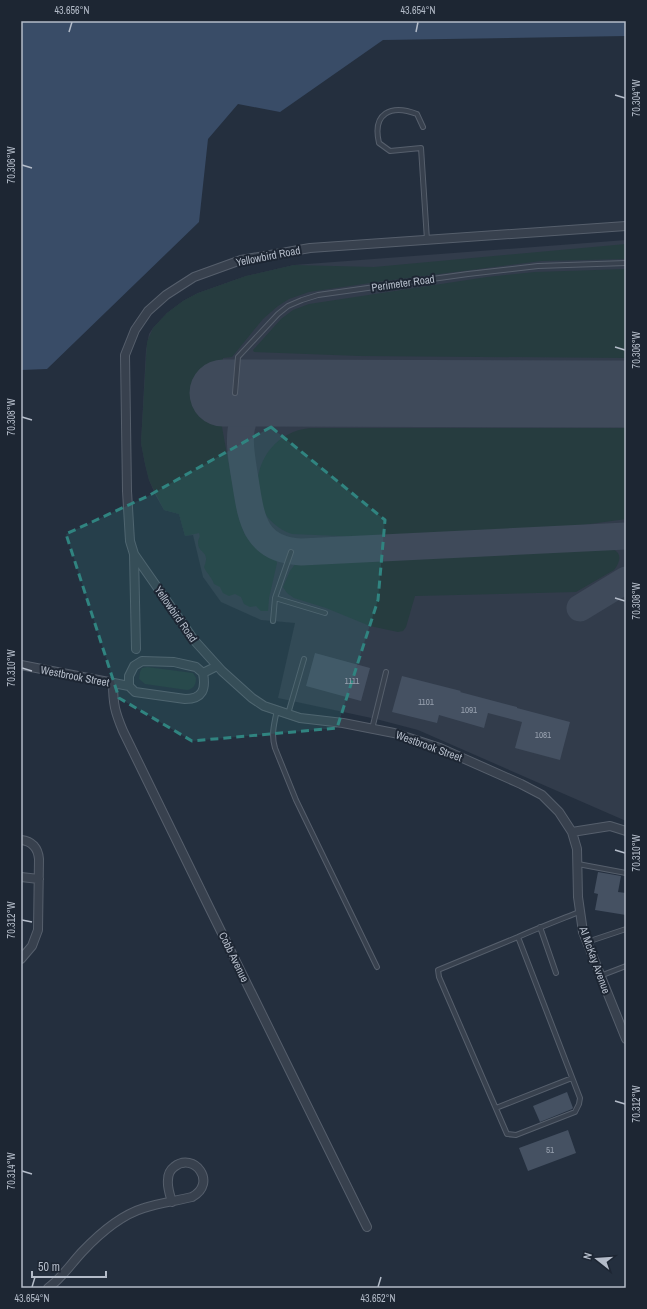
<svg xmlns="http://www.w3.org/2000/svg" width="647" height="1309" font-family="'Archivo Narrow',sans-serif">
<rect width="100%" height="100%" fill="#242f3e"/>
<path fill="#323c4b" d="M626,240V821L418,730L376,719L278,698L295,623L261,620L221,602L203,577L193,535L185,536L179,514L164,510L156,496L149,480L145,464L141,443L146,350L149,334L153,328L167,313L183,301L198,293L246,276L294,265Z"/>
<path fill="#263c3f" d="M626,244V259L541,261L377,282L309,292L289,299L278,306L263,319L232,357L223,358L222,427L238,515L245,535L253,545L261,553L276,560L277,563L269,598L268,611H261L256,606L250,607L244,604L241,597L235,594L229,596L223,593L220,587L214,584C212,577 207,574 204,567C211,550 198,554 198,543C198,538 201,538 199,533L185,536L179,514L164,510L149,480L145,464L141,443L147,342L153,328L167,313L183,301L198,293L246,276L294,265L374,267Z
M626,269V358L360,356L254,352L253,350L281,319L293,310L309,304L487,277L535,272Z
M310,428H626V519L569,527L364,537L292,534C237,515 251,434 310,428Z
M603,548C620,548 624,557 614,570L576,592L415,596L406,627L403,631L398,632L370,626L326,608L294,598L287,593L283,587L290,571L296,563Z
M147,667L193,673L196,678C196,684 194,689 187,690L145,684L139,679L140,672L142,668Z"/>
<path fill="#394c67" d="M21,21H626V36L383,40L280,112L238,104L208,139L199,222L47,369L21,370Z"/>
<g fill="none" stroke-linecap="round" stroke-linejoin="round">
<path stroke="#3f4a5a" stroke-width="27" d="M290,393C233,402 237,431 245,479C251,516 253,550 301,552L626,536
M580,608L626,580"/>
<path stroke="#3f4a5a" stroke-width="67" d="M223,393L626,394"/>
</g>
<path fill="#455162" d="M315,653L370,668L361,701L306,686Z
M402,676L461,691L460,692L517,707V708L570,722L560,760L515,748L522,722L488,713L484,728L439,715L437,723L392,712Z
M598,872L621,876L618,892L626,893V915L595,910L598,894L594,893Z
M567,1092L573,1108L572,1109L540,1122L533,1106Z
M568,1130L576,1153L528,1171L519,1148Z"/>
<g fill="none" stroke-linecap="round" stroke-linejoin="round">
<g stroke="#565f6c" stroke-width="6">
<path id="lane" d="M423,127L417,114C391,104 372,113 379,143L390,151L421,148L427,240
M235,393L238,357L278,314L288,306L302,300L318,295L382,286L468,274L538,266L626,263
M275,598L325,613
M273,621L275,598L291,552
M277,710C274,724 271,735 275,748L296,800L377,967
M288,714L304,659
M372,729L386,672
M578,864L626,873
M540,927L556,973
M518,937L580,1098L579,1104L575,1112L516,1135L507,1134L439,977L438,970L518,937C538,928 559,920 579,912
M587,942L626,929
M600,976L626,966
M496,1108L572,1078"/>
</g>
<g stroke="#565f6c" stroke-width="10">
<path id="street" d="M626,226L310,248L241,260L194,277L166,295L148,311L135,330L125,355L127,491L130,541L134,554L194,640L222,671L252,698L264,706L300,718L343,723L394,733L440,748L521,784L542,795L559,812L572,832L577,849L578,897L583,932L626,1039
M134,554L136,649
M21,665L129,686L135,692L185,699C203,699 206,689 203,673L196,667L187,665L174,662L142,661L134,666L129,676V686
M203,673L217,666
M113,683C113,704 115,712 123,731L209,907L367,1227
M572,832L610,826L626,831
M21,840C32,841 38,848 39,859L38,930L32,946L21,959
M21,877L39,879
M48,1288C62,1278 70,1265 82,1252C98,1235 121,1215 144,1208C159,1203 176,1201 192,1197C218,1183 194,1151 174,1167C170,1170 168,1175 168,1180C167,1187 170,1195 172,1202"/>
</g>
<use href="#lane" stroke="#38414e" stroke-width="4"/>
<use href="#street" stroke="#38414e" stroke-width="8"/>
</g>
<path fill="#308480" fill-opacity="0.2" stroke="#308480" stroke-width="3" stroke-dasharray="8 5" stroke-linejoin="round" d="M271,427L385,520L378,600L337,728L192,741L119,698L66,534L148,496Z"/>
<path fill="none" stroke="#b4bcc9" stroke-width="1.5" d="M69,32L72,22M416,32L418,22M615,95L625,98M22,165L32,168M615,347L625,350M22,417L32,420M615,598L625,601M22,668L32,671M615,850L625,853M22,920L32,922M615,1101L625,1104M22,1171L32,1174M32,1287L35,1277M378,1287L381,1277"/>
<g text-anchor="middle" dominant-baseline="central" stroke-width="4" stroke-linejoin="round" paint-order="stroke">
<g font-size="9" fill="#98a1af">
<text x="352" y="681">1111</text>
<text x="426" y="702">1101</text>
<text x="469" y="710">1091</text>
<text x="543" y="735">1081</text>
<text x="550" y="1150">51</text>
</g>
<g font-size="11" fill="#b4bcc9" stroke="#1d2633">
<text transform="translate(268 256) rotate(-11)">Yellowbird Road</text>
<text transform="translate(403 283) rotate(-8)">Perimeter Road</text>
<text transform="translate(176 614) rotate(55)">Yellowbird Road</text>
<text transform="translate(75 676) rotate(11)">Westbrook Street</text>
<text transform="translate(429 746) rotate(20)">Westbrook Street</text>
<text transform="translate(234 957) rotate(64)">Cobb Avenue</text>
<text transform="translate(595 960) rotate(70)">Al McKay Avenue</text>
</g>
</g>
<rect width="647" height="1309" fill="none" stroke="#1d2633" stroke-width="44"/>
<g transform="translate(597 1259) rotate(287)" stroke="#1d2633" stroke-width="3" paint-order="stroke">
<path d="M0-3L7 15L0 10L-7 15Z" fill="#b4bcc9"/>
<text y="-6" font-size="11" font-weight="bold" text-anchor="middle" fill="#b4bcc9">N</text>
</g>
<path d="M32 1271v6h74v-6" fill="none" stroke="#b4bcc9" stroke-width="2"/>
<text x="38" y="1271" font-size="12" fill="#b4bcc9" stroke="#1d2633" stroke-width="3" paint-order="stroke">50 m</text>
<rect x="22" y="22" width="603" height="1265" fill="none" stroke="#b4bcc9" stroke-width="1.5"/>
<g font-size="10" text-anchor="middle" fill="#b4bcc9">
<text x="72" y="14">43.656°N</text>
<text x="418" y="14">43.654°N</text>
<text transform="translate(636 98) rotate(-90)" y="4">70.304°W</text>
<text transform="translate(11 165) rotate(-90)" y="4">70.306°W</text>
<text transform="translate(636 350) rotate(-90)" y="4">70.306°W</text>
<text transform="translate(11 417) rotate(-90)" y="4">70.308°W</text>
<text transform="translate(636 601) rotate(-90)" y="4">70.308°W</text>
<text transform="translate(11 668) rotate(-90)" y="4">70.310°W</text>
<text transform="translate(636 853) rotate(-90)" y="4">70.310°W</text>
<text transform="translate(11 920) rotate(-90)" y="4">70.312°W</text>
<text transform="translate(636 1104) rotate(-90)" y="4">70.312°W</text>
<text transform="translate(11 1171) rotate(-90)" y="4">70.314°W</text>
<text x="32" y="1302">43.654°N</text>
<text x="378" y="1302">43.652°N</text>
</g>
</svg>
